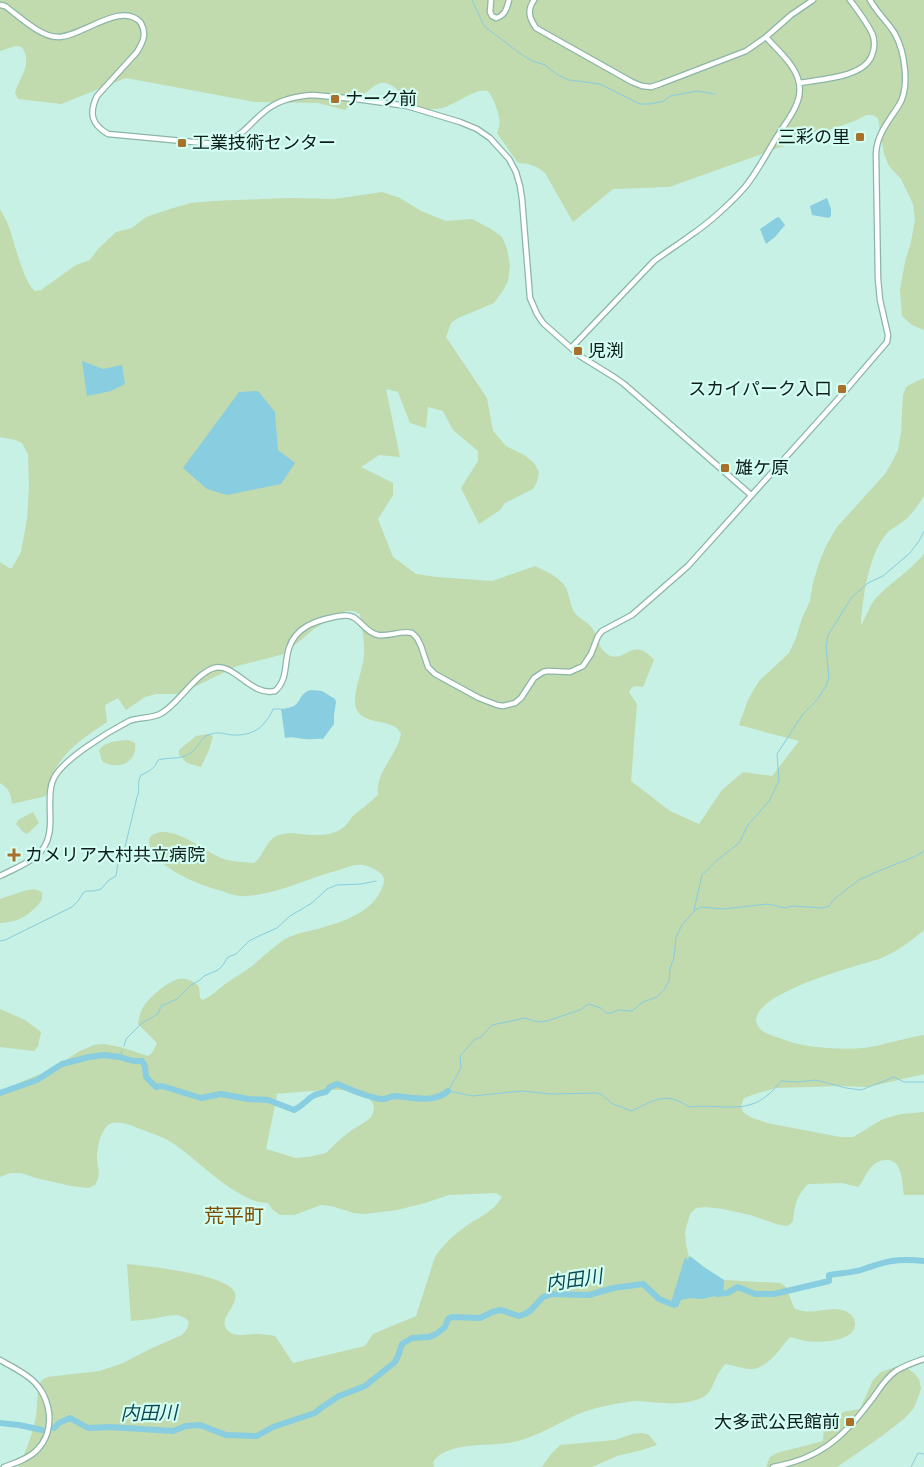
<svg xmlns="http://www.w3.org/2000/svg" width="924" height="1467" font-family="'Libre Baskerville','Noto Sans JP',serif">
<rect width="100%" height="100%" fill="#c6f1e4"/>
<path fill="#c1daae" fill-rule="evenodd" d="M0,0H924V330L912,325L902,316L900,289L905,262L911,242L915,220L913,204L901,179L889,166L884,154L878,118C870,112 865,115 857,120L669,187L613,189L573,222L545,173C537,166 529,163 518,163L497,133C501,123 500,117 496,107C495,103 491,93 487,91C478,87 455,104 445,107C437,110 427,110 419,107C405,103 396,81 381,83C374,84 352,104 345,110L318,103L255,102L126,78L61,104L18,99L15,93C20,76 33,65 22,47L16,46L0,51Z
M382,192L400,198L421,211L446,221L472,219L491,229L502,237L507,249L510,266L508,281L502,292L494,303L458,318L451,323L446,337L487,398L493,431L506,446L524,455L534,463L539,472L537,482L533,489L505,503L500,510L479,524L461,488L478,461V451L453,430L443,411L428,407L426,428L410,423L398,392L386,389L400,457L379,455L361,467L393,483V495L378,519L393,557L416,574L437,577L492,581L535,566C545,571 560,577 566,588C569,595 570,603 573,610C577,618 587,621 592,628C598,636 598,648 607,654C624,666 632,634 654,660L643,687C636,686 632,685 629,692L637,704L631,781L670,811L699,824L722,790L743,772L772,776L799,741L739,725L748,700L754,689L760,680L789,653L796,638L802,618L810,601L813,583L819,563L826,546L837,527L885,474L892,462L898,450L901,433L903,395L906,387L915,382L924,378V496C918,505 913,513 905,520C900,524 894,527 889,531C869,550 862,600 861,625C866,618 869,606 876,598C891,582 910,571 924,554V930C910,942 896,952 879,959C864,964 729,998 761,1030C767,1035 778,1037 785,1040C806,1048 842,1050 864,1048C885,1045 904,1038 924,1035V1074L868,1087L840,1086L776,1088L758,1093L744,1098L741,1106L743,1112L750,1117L767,1123L840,1137H853L883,1119L901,1114L924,1112V1195H904C902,1183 903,1159 886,1160C879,1160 873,1164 869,1170C865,1175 863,1182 858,1187L842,1183L808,1184C796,1197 795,1204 793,1221L788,1226L780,1225L750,1215L723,1209L705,1207L696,1208L690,1214L685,1232L686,1244L689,1258L693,1266L724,1280L780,1283L786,1287L794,1308C813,1318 831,1303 847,1312C852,1315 855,1318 855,1324C855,1342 819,1343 805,1341C800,1340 795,1338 790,1337C779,1349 767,1371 748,1369C740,1368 733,1365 725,1364C723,1367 720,1370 718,1374C714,1381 712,1391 705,1396C684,1408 659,1402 637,1401C630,1401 622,1403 615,1404C599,1407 582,1411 568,1419C547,1429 532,1439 508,1443C487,1446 446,1442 433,1462L434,1467H18C26,1452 33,1433 36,1416C38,1404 36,1392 41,1381L47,1377L100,1371L123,1363L148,1350L182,1335L187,1329L189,1322C181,1310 163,1317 151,1319C145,1320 138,1320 131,1321L127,1264C147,1266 224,1274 234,1291C241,1303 221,1315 225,1326C230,1339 246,1334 256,1334C263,1334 269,1335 275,1336L293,1363L365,1346L373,1334L416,1316L435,1257C444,1243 457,1232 472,1222C484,1215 494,1210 502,1197L496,1193L449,1195L425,1203L397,1210L365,1214L354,1213L331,1206L321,1205L294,1215H280L272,1209L268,1203C258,1203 249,1199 240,1194C213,1179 193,1155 166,1139C158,1135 147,1132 138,1128C129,1125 114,1118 106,1127C100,1135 97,1147 97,1156C97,1169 102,1172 95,1185L88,1188L71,1186L36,1178L21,1173H10L0,1177V1092L28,1079L51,1070L78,1052L94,1045L104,1044L120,1047L148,1056L152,1053L157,1043L138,1024C139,1019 140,1013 142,1009C148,998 166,983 178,979C186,977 194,981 199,987L200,998L203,1000C213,995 215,992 224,985C233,978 243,973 252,966C263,957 273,947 285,939C295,933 312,931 324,927C346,921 373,911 382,888C385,881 385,876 379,872C373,868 365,864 357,865C352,865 345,868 339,870C311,877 284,891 256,895C251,895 245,897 241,896C235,896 228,893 222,891C200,885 180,877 161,862C155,856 142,840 154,834C174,824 206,853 224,859C233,862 244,862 254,863C264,856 266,839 279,835C290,831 303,835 314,835C326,835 338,834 347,824C349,821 351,818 354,815C362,809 370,802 378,795C375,772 397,756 401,734C394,718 369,726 358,712C349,700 363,671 364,656C365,642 362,628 360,614L354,611H346L331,619L314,629L284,654L237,666L180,694H156L145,697L126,710L118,698L105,705L107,722C77,742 53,758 46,796L12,804C11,794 9,788 0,783V562L9,568H12L21,552L27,519L29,487L28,454L22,443L15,440L0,437V209C3,215 7,221 9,227C14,241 24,284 35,291L41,290L76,265L90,260L98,249L116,232L132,228L146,217L170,209L191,203L213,201L289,198L335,199ZM325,1090C339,1090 363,1088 372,1102C375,1107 374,1112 371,1117C367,1122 358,1126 352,1130C343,1136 334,1145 326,1153L308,1157L296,1158L266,1149L277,1095L274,1094Z
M207,734L213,736L209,750L201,767L187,763L179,755V750L196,736Z
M128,740L135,743C138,763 117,771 102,761L99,750C106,741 117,741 128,740Z
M33,812L39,823L27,834L23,832L16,824L18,820Z
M34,889L42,892V900C30,915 20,922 0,923V899L24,891Z
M0,1009L25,1020L41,1032L38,1046L34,1051L0,1047Z
M898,1366L905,1367L913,1372L919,1379L921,1389L914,1408L905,1418L882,1436L837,1467H766L770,1457L777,1453L823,1441L824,1427L835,1422L843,1412L860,1409L873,1380L881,1372Z
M642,1433L649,1435L657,1445L642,1450L617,1456L592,1467H542L551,1454L560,1445L615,1440L632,1434Z"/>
<path fill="#88cde0" d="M827,198L831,209V216L829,218L812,215L810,206Z
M779,217L785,225L775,237L766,244L760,229L776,218Z
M82,361L103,369L122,365L125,384L111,391L87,396Z
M258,391L275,412L278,450L295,463L281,484L227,495L207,489L183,468L239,392Z
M311,690L322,691L335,699L336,702L334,715V724L323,739C315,738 311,740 306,739C298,739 293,736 285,738L281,709C306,707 294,695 311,690Z
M690,1256L704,1267L724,1280L723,1294L702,1299L690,1298L681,1300L678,1307L670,1306L685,1257L687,1260Z"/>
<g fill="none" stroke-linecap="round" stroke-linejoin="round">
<path stroke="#88cde0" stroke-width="1" d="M472,0L484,26L518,52L532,61L545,65L558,75L569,80L600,84L640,104H650L664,101L670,96L697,91L715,94
M924,851L916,856L874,873L859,880L834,899L829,906L823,908L792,906L785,908L768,904L723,909L701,907L694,911L682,925L676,937L674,957L670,969L669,981L664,990L657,997L643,1002L632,1011L619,1010L611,1013H606L601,1008L589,1004L580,1010L550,1020L542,1022L533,1021L525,1018L492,1025L482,1036L474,1040L460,1056L461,1068L448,1091L473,1096L521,1091L552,1094L597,1093L602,1095L613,1104L632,1111C654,1100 666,1091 689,1107C729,1103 752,1119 781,1081L798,1082L816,1080L846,1088L861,1090L894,1077L904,1082H924
M694,910L702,875L716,861L739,843L748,825L769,801L779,781L777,754L803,714L817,700L826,686L829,678L826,647L828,635L852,597L868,583L883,576L910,553L919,541L924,531
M0,941L5,940L72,907L78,901L83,893L86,891H93L101,889L109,880L116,876L120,851L125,847L137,797C141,789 136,784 141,775C150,771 154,769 158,760C168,757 179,760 189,754C199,749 198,738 211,734C217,732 221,733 226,734C239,737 257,734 265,722C268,719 271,714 273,709H281
M124,1046L126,1039L142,1023L158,1014L161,1006L177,999L191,985L200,980L204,976L218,970L223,965L228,957L236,954L249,941L261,935L277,928L290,916L312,903L327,889L337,885L361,884L376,881
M120,1057L122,1051
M911,1467L918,1453L924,1454"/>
<path stroke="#88cde0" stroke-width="6" d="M0,1093L37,1080L62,1064L89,1057L104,1055L120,1057L133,1061H142L145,1066L146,1077L156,1087L162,1086L201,1098L221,1094L248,1099L268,1100L294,1110C309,1103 306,1095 326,1092L330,1087L337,1084C350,1089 366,1097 381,1099C386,1100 390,1096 395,1096C412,1097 434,1104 448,1091
M717,1294L727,1293L738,1287L755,1294H774L829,1281V1275C839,1273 851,1273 861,1270C886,1261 897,1258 924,1261
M0,1423L19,1425L42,1430
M54,1428L59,1423L70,1418L88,1428L110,1427L173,1431L186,1426L200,1425L226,1435L257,1436L273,1427L315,1413L321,1408L339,1396L365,1386L395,1362L398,1356L402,1344L412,1338L429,1337L436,1334L445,1327L448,1319L452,1317L480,1318L492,1312L501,1310L519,1316L525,1314L531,1310L543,1297L553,1294L589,1295L613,1288L643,1284L659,1299L674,1305L676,1303"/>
<g stroke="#8cb5a8" stroke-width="7">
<path id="minor" d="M491,0L490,12L492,16L496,18C505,16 507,8 509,0
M534,0C527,10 529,18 536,28L632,82L642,86L651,87L660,84L746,51L766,37L791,15L813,0
M0,5L5,6C19,16 40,37 58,37C82,37 122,0 141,23C147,34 143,42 137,52L97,96C89,113 91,124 108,134L215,144C242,141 248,123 269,108C282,99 297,96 313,95L356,99L407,106L460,122L477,129L490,138L509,159L516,172L520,186L522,199L530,298L537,314L543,323L580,356L614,377L624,384L751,495
M799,83C820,79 864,78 872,55C875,47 875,40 872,33C866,21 858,11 850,0
M571,348L654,261C666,252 679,244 691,235C709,223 731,203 745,187C759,170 768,150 780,132C789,118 803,101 799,83C796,65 777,50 766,37
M0,876C19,866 45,859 49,834C51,826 50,816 50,808C50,798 49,787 54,778C63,759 110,731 129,721C139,717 152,719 162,713C179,703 195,674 214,668C234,662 251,697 275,691C288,680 284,663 289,648C296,627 315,621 334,617C340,616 347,614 353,617C362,622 367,633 378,635C389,637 400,630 412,633L417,638L421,646L428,667L435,674L479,698L497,705L503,706L515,703L521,698L534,678L543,672L548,671L570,672L583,666L591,654L598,636L602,631L632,615L688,566L839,398L887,342L888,335L880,300L878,279L876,153C877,134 889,121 899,105C910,88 905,52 895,34C888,22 877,13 870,0
M0,1360C9,1365 19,1370 27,1376C51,1392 58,1430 36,1451C28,1459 15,1463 4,1467
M773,1467C818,1459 842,1439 869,1403C878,1392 884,1379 896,1371C904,1366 915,1362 924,1359"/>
</g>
<use href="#minor" stroke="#fff" stroke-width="4.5"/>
</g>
<g fill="#a7702b" stroke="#d3fef1" stroke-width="2">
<rect x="330" y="94" width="10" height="10" rx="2.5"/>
<rect x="855" y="132" width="10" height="10" rx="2.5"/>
<rect x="177" y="138" width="10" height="10" rx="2.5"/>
<rect x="573" y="346" width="10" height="10" rx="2.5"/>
<rect x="837" y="384" width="10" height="10" rx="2.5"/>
<rect x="720" y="463" width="10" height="10" rx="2.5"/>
<path d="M11.5 847.5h5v5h5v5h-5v5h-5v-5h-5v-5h5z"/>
<rect x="845" y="1417" width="10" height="10" rx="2.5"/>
</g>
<g text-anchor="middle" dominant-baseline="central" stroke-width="4.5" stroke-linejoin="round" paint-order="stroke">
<g font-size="18" fill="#0d1e19" stroke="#d3fef1" text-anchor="start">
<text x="345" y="99">ナーク前</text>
<text x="850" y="137" text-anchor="end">三彩の里</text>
<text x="192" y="143">工業技術センター</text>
<text x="588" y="351">児渕</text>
<text x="832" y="389" text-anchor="end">スカイパーク入口</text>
<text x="735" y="468">雄ケ原</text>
<text x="25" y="855">カメリア大村共立病院</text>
<text x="840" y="1422" text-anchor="end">大多武公民館前</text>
</g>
<g font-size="19" font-style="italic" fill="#0a4956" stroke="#d3fef1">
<text transform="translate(574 1280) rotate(-8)">内田川</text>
<text transform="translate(149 1413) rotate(-1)">内田川</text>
</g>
<g font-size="20" fill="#7b4b00" stroke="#d3fef1">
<text x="234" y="1216">荒平町</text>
</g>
</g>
</svg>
